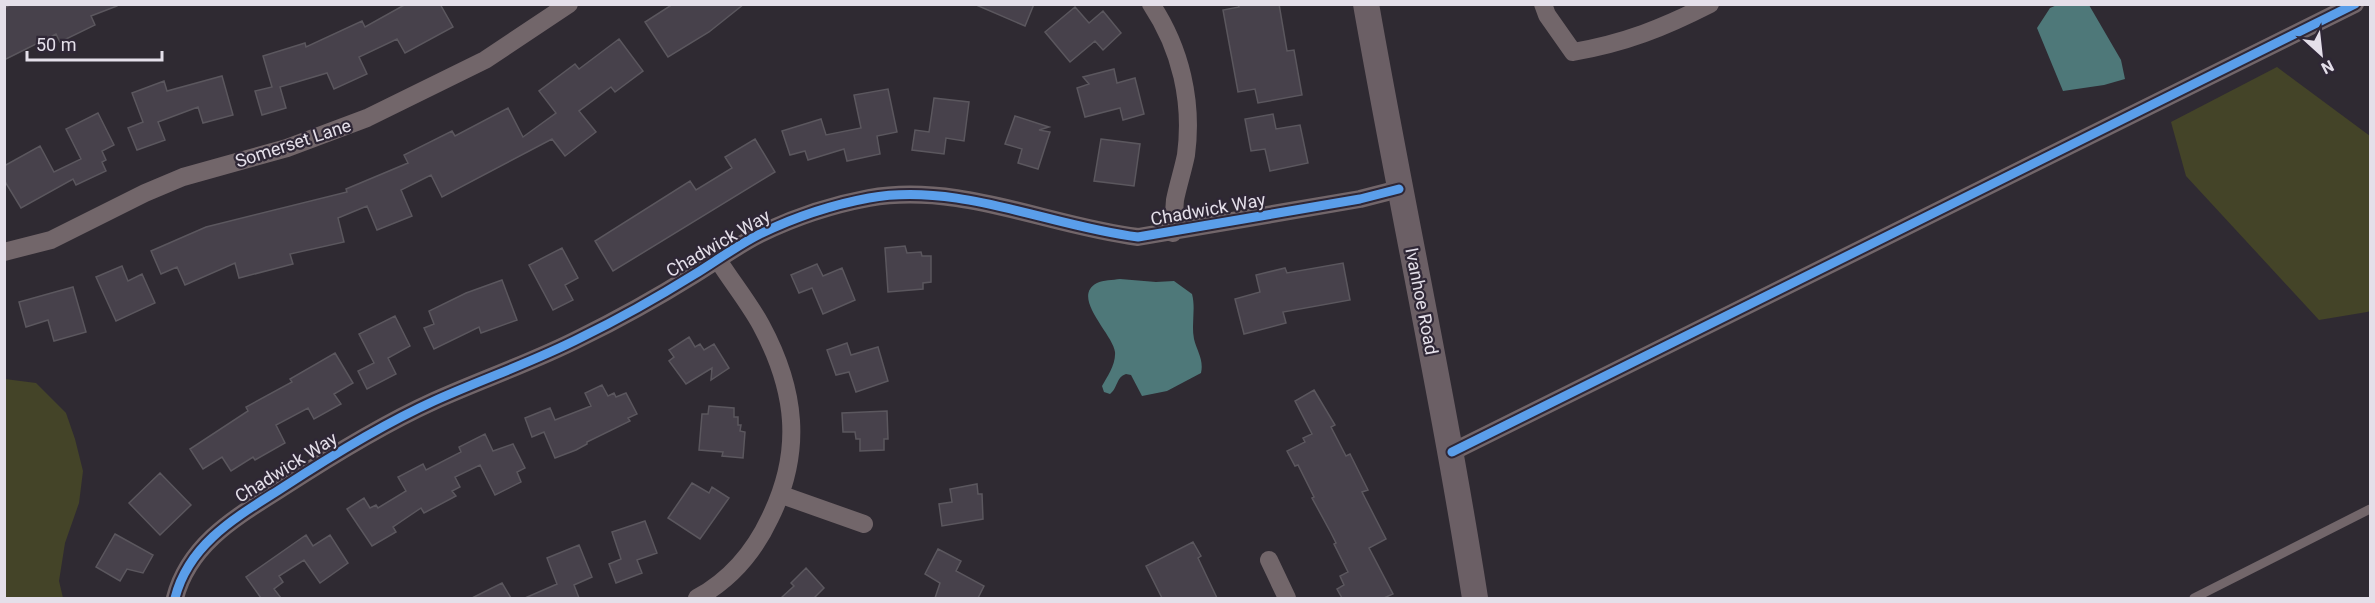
<svg xmlns="http://www.w3.org/2000/svg" width="2375" height="603" font-family="Roboto,sans-serif">
<rect width="100%" height="100%" fill="#2f2a32"/>
<path fill="#444428" d="M2277,67L2370,136V311L2367,312L2319,320L2186,176L2171,122Z
M5,379L36,383L66,413L75,439L83,471L79,503L65,543L59,581L63,598H5Z"/>
<path fill="#4e7879" d="M2057,5H2089L2121,60L2125,79L2104,85L2063,91L2037,28L2050,8Z
M1120,279L1156,282L1174,281L1192,294C1196,309 1191,324 1194,339C1197,351 1204,360 1201,373L1167,391L1142,396L1131,375L1126,374C1116,377 1118,388 1110,394L1104,392L1102,386C1107,377 1116,364 1115,352C1113,334 1070,297 1097,283C1103,280 1113,280 1120,279Z"/>
<path fill="#47414b" stroke="#5b575e" stroke-width="1.5" d="M12,4H117V6L91,16L95,25L60,42L56,34L4,60V8Z
M406,4H440L453,27L405,53L397,39L359,57L367,74L334,89L327,73L280,87L286,108L262,115L255,91L272,87L263,56L305,43L306,47L362,21L365,27Z
M673,4H744L709,32L668,57L645,22Z
M974,4H1034L1025,26Z
M1238,4H1279L1287,51L1294,50L1302,95L1258,103L1255,89L1238,92L1223,10L1239,7Z
M1075,7L1089,23L1103,11L1121,33L1103,50L1095,41L1070,62L1045,32Z
M619,39L643,71L615,92L611,87L579,111L596,132L565,156L552,139L442,197L431,175L401,190L412,216L377,230L367,206L338,218L344,242L290,254L293,264L239,278L235,263L185,285L177,267L161,274L151,251L206,227L347,192L346,189L408,163L404,155L452,131L455,136L508,108L523,137L556,113L539,91L575,64L579,69Z
M1114,69L1117,83L1135,78L1144,114L1123,120L1120,108L1085,117L1077,88L1089,84L1083,77Z
M222,76L233,115L203,123L198,107L158,122L165,140L137,150L128,128L143,122L132,93L164,81L167,91Z
M888,89L897,132L877,136L880,154L847,161L844,149L808,160L805,151L790,155L782,131L821,119L826,135L861,128L854,95Z
M934,98L969,102L964,141L946,138L944,154L912,150L915,130L929,132Z
M98,113L114,145L102,151L106,160L102,162L106,171L76,185L73,179L21,208L4,180V166L40,146L54,172L81,159L66,129Z
M1273,114L1276,129L1300,125L1308,163L1270,171L1265,149L1251,151L1245,119Z
M1015,116L1049,127L1039,130L1050,132L1038,169L1018,163L1022,149L1005,144Z
M755,139L775,172L613,271L595,241L690,181L696,190L732,168L725,157Z
M1101,139L1140,144L1134,186L1094,181Z
M905,246L907,253L921,252L922,256H931V282L923,283V289L888,292L885,248Z
M562,248L578,278L565,285L573,300L553,310L529,265Z
M1343,263L1350,300L1283,312L1286,323L1244,334L1235,299L1260,292L1256,275L1285,268L1287,273Z
M817,264L823,276L842,268L855,300L823,314L812,288L799,293L791,275Z
M122,266L128,281L142,274L155,303L116,321L96,277Z
M502,280L517,320L481,333L479,327L434,349L424,328L434,324L429,311L466,293Z
M73,287L86,332L54,341L48,320L26,327L19,302Z
M395,316L410,346L388,358L396,374L367,389L358,371L374,363L359,334Z
M689,337L695,347L700,344L704,350L714,344L729,368L711,380L712,368L686,384L669,361L674,357L669,350Z
M847,343L851,355L878,347L888,381L856,392L849,372L836,375L827,350Z
M335,353L353,383L334,394L341,404L314,419L308,408L276,425L285,443L255,460L253,457L231,471L222,457L203,469L190,449L248,411L246,407L292,382L290,379Z
M602,385L608,396L614,393L616,397L626,393L637,414L628,418L630,421L587,442V444L576,450L555,458L544,432L532,437L525,418L550,408L555,420L591,406L585,393Z
M1314,390L1335,425L1331,427L1346,456L1350,454L1368,490L1362,492L1386,539L1369,548L1393,594L1384,598H1342L1337,589L1344,585L1340,576L1348,572L1334,544L1336,543L1331,533L1312,498L1314,497L1298,465L1295,466L1287,451L1305,442L1303,438L1312,434L1295,401Z
M709,406L734,408V417H738V425H741L740,431L745,432L743,458L722,456L723,452L699,450L702,414H708Z
M887,411L888,439H884V450L860,451V439H856L855,432H843L842,413Z
M485,434L493,451L513,444L525,468L517,472L521,482L495,495L480,465L455,477L460,487L452,491L456,496L424,513L421,508L393,527L396,532L372,546L347,509L364,498L370,508L376,505L378,508L406,491L398,477L423,464L426,470L461,452L459,447Z
M160,473L191,505L160,535L129,503Z
M692,483L709,493L712,487L729,498L700,539L668,518Z
M977,484L978,494H982L983,519L942,526L939,504L952,502L950,489Z
M645,521L657,553L637,560L642,573L616,583L609,564L621,559L612,532Z
M115,534L153,555L143,573L127,569L120,581L96,567Z
M306,535L313,546L330,535L348,563L320,583L304,560L279,576L283,582L274,589L281,598H261L246,577Z
M1193,542L1201,556L1198,558L1217,598H1162L1146,566Z
M579,545L592,577L574,585L579,598H525L557,584L547,558Z
M938,549L961,561L956,571L984,586L978,598H935L940,583L925,574Z
M806,568L824,588L814,598H781L794,586L791,583Z
M502,583L511,598H472Z"/>
<g fill="none" stroke-linecap="round" stroke-linejoin="round">
<path stroke="#72666a" stroke-width="9" d="M2194,598L2370,509"/>
<path stroke="#72666a" stroke-width="18" d="M1151,4C1181,49 1193,102 1186,155C1183,170 1178,185 1175,200C1174,211 1174,222 1173,233
M1543,4L1547,15L1573,52C1625,43 1663,28 1710,4
M4,252L51,240L145,193L183,177L287,148L367,118L485,60L569,4
M1452,452L2355,4
M782,495L864,524
M1269,560L1287,598
M175,598C189,543 238,516 282,488C331,456 381,425 434,401C483,379 533,362 580,338C619,319 658,297 695,274C716,261 738,245 760,234C795,217 831,205 869,198C960,182 1049,226 1138,237L1360,199L1399,189
M697,598C730,580 754,552 770,518C803,451 796,390 761,325C749,303 732,282 718,260"/>
<path stroke="#6b5f65" stroke-width="26" d="M1366,4C1401,203 1444,400 1475,598"/>
<g stroke="#2f2736" stroke-width="13">
<path id="cycleway" d="M1452,452L2355,4
M175,598C189,543 238,516 282,488C331,456 381,425 434,401C483,379 533,362 580,338C619,319 658,297 695,274C716,261 738,245 760,234C795,217 831,205 869,198C960,182 1049,226 1138,237L1360,199L1399,189"/>
</g>
<use href="#cycleway" stroke="#5a9eea" stroke-width="9"/>
</g>
<g text-anchor="middle" dominant-baseline="central" stroke-width="4.5" stroke-linejoin="round" paint-order="stroke">
<g font-size="18" fill="#e4dfe9" stroke="#2f2736">
<text transform="translate(293 143) rotate(-18)">Somerset Lane</text>
<text transform="translate(1208 209) rotate(-10)">Chadwick Way</text>
<text transform="translate(718 243) rotate(-30)">Chadwick Way</text>
<text transform="translate(1422 301) rotate(79)">Ivanhoe Road</text>
<text transform="translate(286 467) rotate(-32)">Chadwick Way</text>
</g>
</g>
<rect width="2375" height="603" fill="none" stroke="#e4dfe9" stroke-width="12"/>
<g transform="translate(2321 54) rotate(153)" stroke="#2f2736" stroke-width="4.5" paint-order="stroke">
<path d="M0-4.5L10 22L0 15L-10 22Z" fill="#e4dfe9"/>
<text y="-9" font-size="16" font-weight="bold" text-anchor="middle" fill="#e4dfe9">N</text>
</g>
<path d="M27 51v9h135v-9" fill="none" stroke="#e4dfe9" stroke-width="3"/>
<text x="36" y="51" font-size="18" fill="#e4dfe9" stroke="#2f2736" stroke-width="4.5" paint-order="stroke">50 m</text>
</svg>
